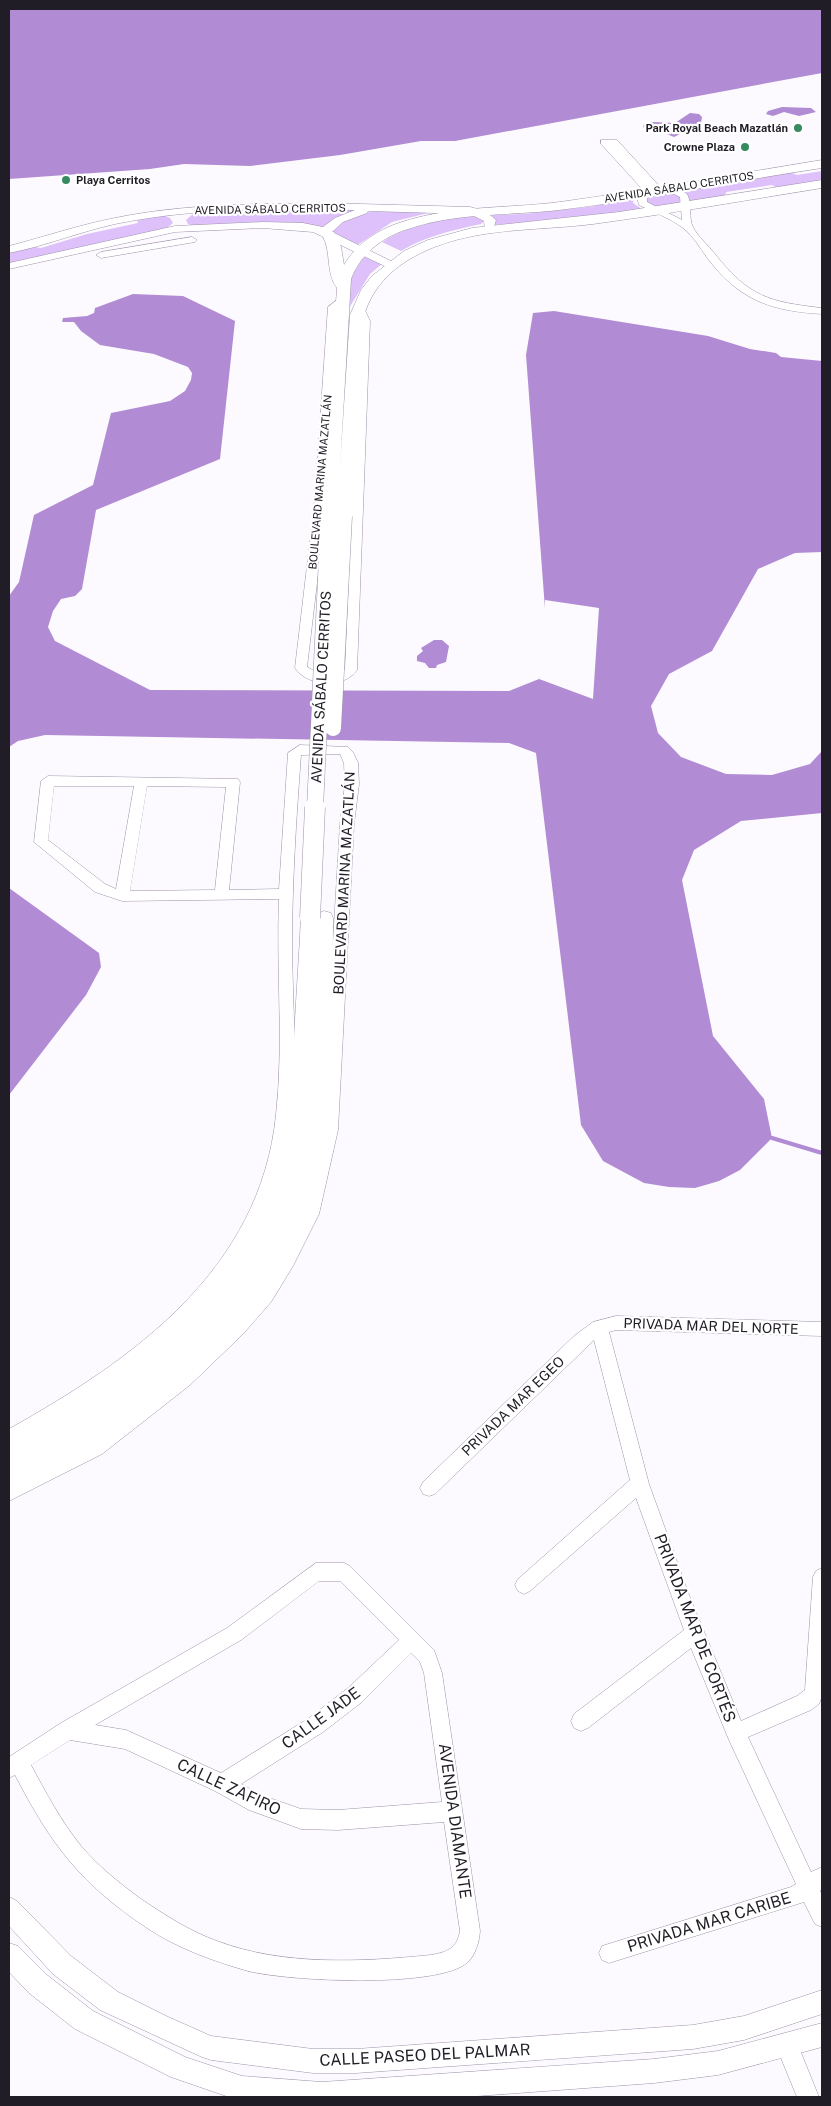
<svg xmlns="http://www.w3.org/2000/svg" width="831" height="2106" font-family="'Public Sans',sans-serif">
<rect width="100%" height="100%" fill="#fcfaff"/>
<path fill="#dec0fa" d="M822,171V181L777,188L772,185L726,192L725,197L689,201L687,194L681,190L790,172L797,175Z
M671,193L683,197L680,203L652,207L644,199Z
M634,196L633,203L642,209L547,223L492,225L494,218L491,215L524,214L596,206L595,202Z
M237,209H370L325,229C295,216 232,225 197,227L188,224L186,220L194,213Z
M400,209L436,211L392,222L356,246L330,233C352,211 370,212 400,209Z
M479,215L484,221L481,224C453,230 426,236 401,251L382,242C413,223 444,219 479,215Z
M165,216L170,218L173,223L167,228L9,264V252L31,246L41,248L87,234L138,223L137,219Z
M362,254L383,263L370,274L349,308L345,291Z"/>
<path fill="#b18bd3" d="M9,9H822V73L455,141H421L340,155L250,166L184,164L150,169L9,179Z
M782,107L811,108L816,112L799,116L784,112L773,116L766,114L768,111Z
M690,113L699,114L702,117L701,123L696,126L700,130L699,132L689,131L692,126L689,124L668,129L669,132L680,134L674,137L662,132L643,127L644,125L653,122L675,123Z
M133,294L183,296L235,321L220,459L96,510L82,589L75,596L61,599L53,611L48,627L55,641L150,690L509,691L539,679L546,659V622L526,355L533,313L554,311L708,336L750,349L776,353L781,357L822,361V552L795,553L758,569L712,651L669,674L651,706L658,733L681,757L726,774L772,775L810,764L822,751V813L741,821L694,850L682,880L713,1036L764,1099L772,1138L740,1170L719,1181L695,1188L669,1187L644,1183L603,1161L581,1125L536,753L509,743L45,735L18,741L9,747V596L19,582L34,515L93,485L111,413L170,401L185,391L191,380L192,373L188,367L154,354L100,345L81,331L74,322H62L63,318L87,316L94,313L95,308Z
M434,640H442L449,646L446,662L437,665L436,668H429L425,663L417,661V656L423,651L421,648Z
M9,888L99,953L101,967L86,995L9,1095Z"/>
<path fill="#fcfaff" d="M545,600L599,608L593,699L539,679L544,658Z"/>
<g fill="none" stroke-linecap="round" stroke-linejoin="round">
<path stroke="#b18bd3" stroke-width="4" d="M772,1138L822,1153"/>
<g stroke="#9d92a9" stroke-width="1">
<path id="minor" d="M601,140H617L662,189L676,188L687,194C693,205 688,218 693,227C698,237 708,245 715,254C749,297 769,302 822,308V314C774,311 743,302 712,264C703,253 694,236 683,228C670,218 653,212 639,205L637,197L645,192L601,144ZM656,193L674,194L680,197L682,220L647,202V198Z
M192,237L197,240L195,242L101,258L96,255L101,252Z
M342,296L347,299L338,308L326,507L307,667L320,674H338L345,669L360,321L354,308L355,306H363L370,321L357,670C344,689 308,687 295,668L314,507L328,307Z
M300,745L348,747L353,752L358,763L359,784L354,824L338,1130L319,1214L293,1266L271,1302L243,1334L190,1385L102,1454L9,1501V1484L90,1442L178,1375L231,1324L259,1292L303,1214L322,1130L340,824L345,784L344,763L340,754L301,755C296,820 292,885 292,951C293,1006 297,1060 292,1115C282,1215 223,1296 147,1358C116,1384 81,1406 45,1427C33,1433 22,1441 9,1446V1429C134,1359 260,1270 276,1115C284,1043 276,971 279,899L122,901L95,892L34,842L41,781L48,776L238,779L240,782L229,890L279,889L288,753ZM54,786H134L116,889L105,884L48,840ZM147,786L226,787L215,890L130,891Z
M616,1316L822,1322V1336L616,1330L609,1332L649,1484L689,1595L741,1721L797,1696L805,1690L813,1577L816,1571L822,1568V1696L819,1704L811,1710L748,1737L811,1872L822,1867V1889L820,1891L822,1895V1927L815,1924L804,1902L609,1963L602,1960L599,1953L602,1946L791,1887L796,1884L729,1740L691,1648L588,1728L581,1731L574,1728L571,1721L574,1714L684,1630L636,1498L530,1591L524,1594L518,1591L515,1585L518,1579L630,1480L594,1340L435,1494L429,1496L423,1494L420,1488L423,1482L574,1336L593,1322Z
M316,1563H344L350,1566L434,1650L442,1673L480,1931C479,1942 476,1954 468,1962C439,1989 287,1981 248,1971C213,1961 177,1948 147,1928C80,1883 52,1846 15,1775L9,1778V1757L61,1723L227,1628ZM319,1581H340L399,1640L348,1688L309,1718L221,1773L126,1730L95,1725L241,1640ZM411,1653L420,1662L424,1673L442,1802L338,1810L301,1809L261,1795L241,1784L323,1732L362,1702ZM70,1740L125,1749L215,1791L249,1810L301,1829L338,1830L444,1822L460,1931C457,1948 448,1952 431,1955C362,1962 283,1966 217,1941C189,1931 165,1915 141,1899C119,1883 98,1866 81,1846C61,1821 46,1793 31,1765Z
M787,2035L795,2038L819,2097H797L776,2046L779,2038Z"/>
</g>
<g stroke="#9d92a9" stroke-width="1">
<path id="tertiary" d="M323,203L470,207L485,211L496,220L493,230H485L484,221L470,214L368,211L367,213L343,222L332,232L395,263L397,265L391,269L313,232L263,228L175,232L9,269V263L175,226L263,222L303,223L323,227L335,218L355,210C276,208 192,208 115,224C79,232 45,246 9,253V246C44,237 79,225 115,218C183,204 254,204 323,203Z
M9,1897L17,1901L71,1956L118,1992L166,2016L211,2036L313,2049H356L693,2025L744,2016L822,1990V2014L744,2040L693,2049L356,2073H313L211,2060L202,2057L100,2010L53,1974L9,1926Z
M9,1943L18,1946L47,1975L93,2011L185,2057L242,2076L322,2082L654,2059L718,2051L822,2023V2047L718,2075L654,2083L464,2097H229L171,2077L75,2029L29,1993L9,1972Z"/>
</g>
<g stroke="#9d92a9" stroke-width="1">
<path id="secondary" d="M822,160V168C734,181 647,199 559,210C508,216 455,212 405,230C381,238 360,255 351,279L340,466L350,315L361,290L372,276L404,251L428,240L472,228L619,212L822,180V188C746,200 669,214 593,224C537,231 477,227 425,251C395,265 374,284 364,315L352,516L344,521L336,516L329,521L324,519L321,516L337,288C325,273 332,251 322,235L324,232H334L341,247L344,265C355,246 374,232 396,224C449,205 505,209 560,202C648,190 735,174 822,160Z
M310,911L317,914L324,911L331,913L333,918C332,998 339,1089 319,1167C290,1283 201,1371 105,1436C76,1456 42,1478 9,1489V1445C112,1392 247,1290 278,1173C290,1128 291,1084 294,1039C296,998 299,958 301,918L303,913Z"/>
</g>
<use href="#minor" fill="#fff" fill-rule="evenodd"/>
<use href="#tertiary" fill="#fff" fill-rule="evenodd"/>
<use href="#secondary" fill="#fff" fill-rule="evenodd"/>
<g stroke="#9d92a9" stroke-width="17" stroke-linecap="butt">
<path id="secondary-bridge-far1" d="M333,728L344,516
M315,808L329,516"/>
</g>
<g stroke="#9d92a9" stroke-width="21" stroke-linecap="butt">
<path id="secondary-bridge" d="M310,918L315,807"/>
</g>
<use href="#secondary-bridge-far1" stroke="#fff" stroke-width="16"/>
<use href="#secondary-bridge" stroke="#fff" stroke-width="20"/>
</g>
<g fill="#358b5f" stroke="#fff" stroke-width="2">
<circle cx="798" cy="128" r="5"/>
<circle cx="745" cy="147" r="5"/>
<circle cx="66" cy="180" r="5"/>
</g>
<g text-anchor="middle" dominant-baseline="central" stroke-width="4.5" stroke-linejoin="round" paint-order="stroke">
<g font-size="11" font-weight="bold" fill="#211d26" stroke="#fff" text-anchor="end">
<text x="788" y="128">Park Royal Beach Mazatlán</text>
<text x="735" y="147">Crowne Plaza</text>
<text x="76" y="180" text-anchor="start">Playa Cerritos</text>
</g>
<g font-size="11" fill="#211d26" stroke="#fff">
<text transform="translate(679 187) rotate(-9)">AVENIDA SÁBALO CERRITOS</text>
<text transform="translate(270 209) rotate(-1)">AVENIDA SÁBALO CERRITOS</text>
<text transform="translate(320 482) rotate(-85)">BOULEVARD MARINA MAZATLÁN</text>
</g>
<g font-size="14" fill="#211d26" stroke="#fff">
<text transform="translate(321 687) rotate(-87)">AVENIDA SÁBALO CERRITOS</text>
<text transform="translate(344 883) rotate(-87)">BOULEVARD MARINA MAZATLÁN</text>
<text transform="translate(711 1326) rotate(2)">PRIVADA MAR DEL NORTE</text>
<text transform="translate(513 1406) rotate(-44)">PRIVADA MAR EGEO</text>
</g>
<g font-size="16" fill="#211d26" stroke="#fff">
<text transform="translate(695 1628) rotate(69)">PRIVADA MAR DE CORTÉS</text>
<text transform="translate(321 1718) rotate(-36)">CALLE JADE</text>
<text transform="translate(229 1787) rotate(25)">CALLE ZAFIRO</text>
<text transform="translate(455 1821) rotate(82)">AVENIDA DIAMANTE</text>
<text transform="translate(709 1922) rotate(-17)">PRIVADA MAR CARIBE</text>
<text transform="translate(425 2055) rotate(-3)">CALLE PASEO DEL PALMAR</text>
</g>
</g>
<rect width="831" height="2106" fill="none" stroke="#211d26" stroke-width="20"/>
</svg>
